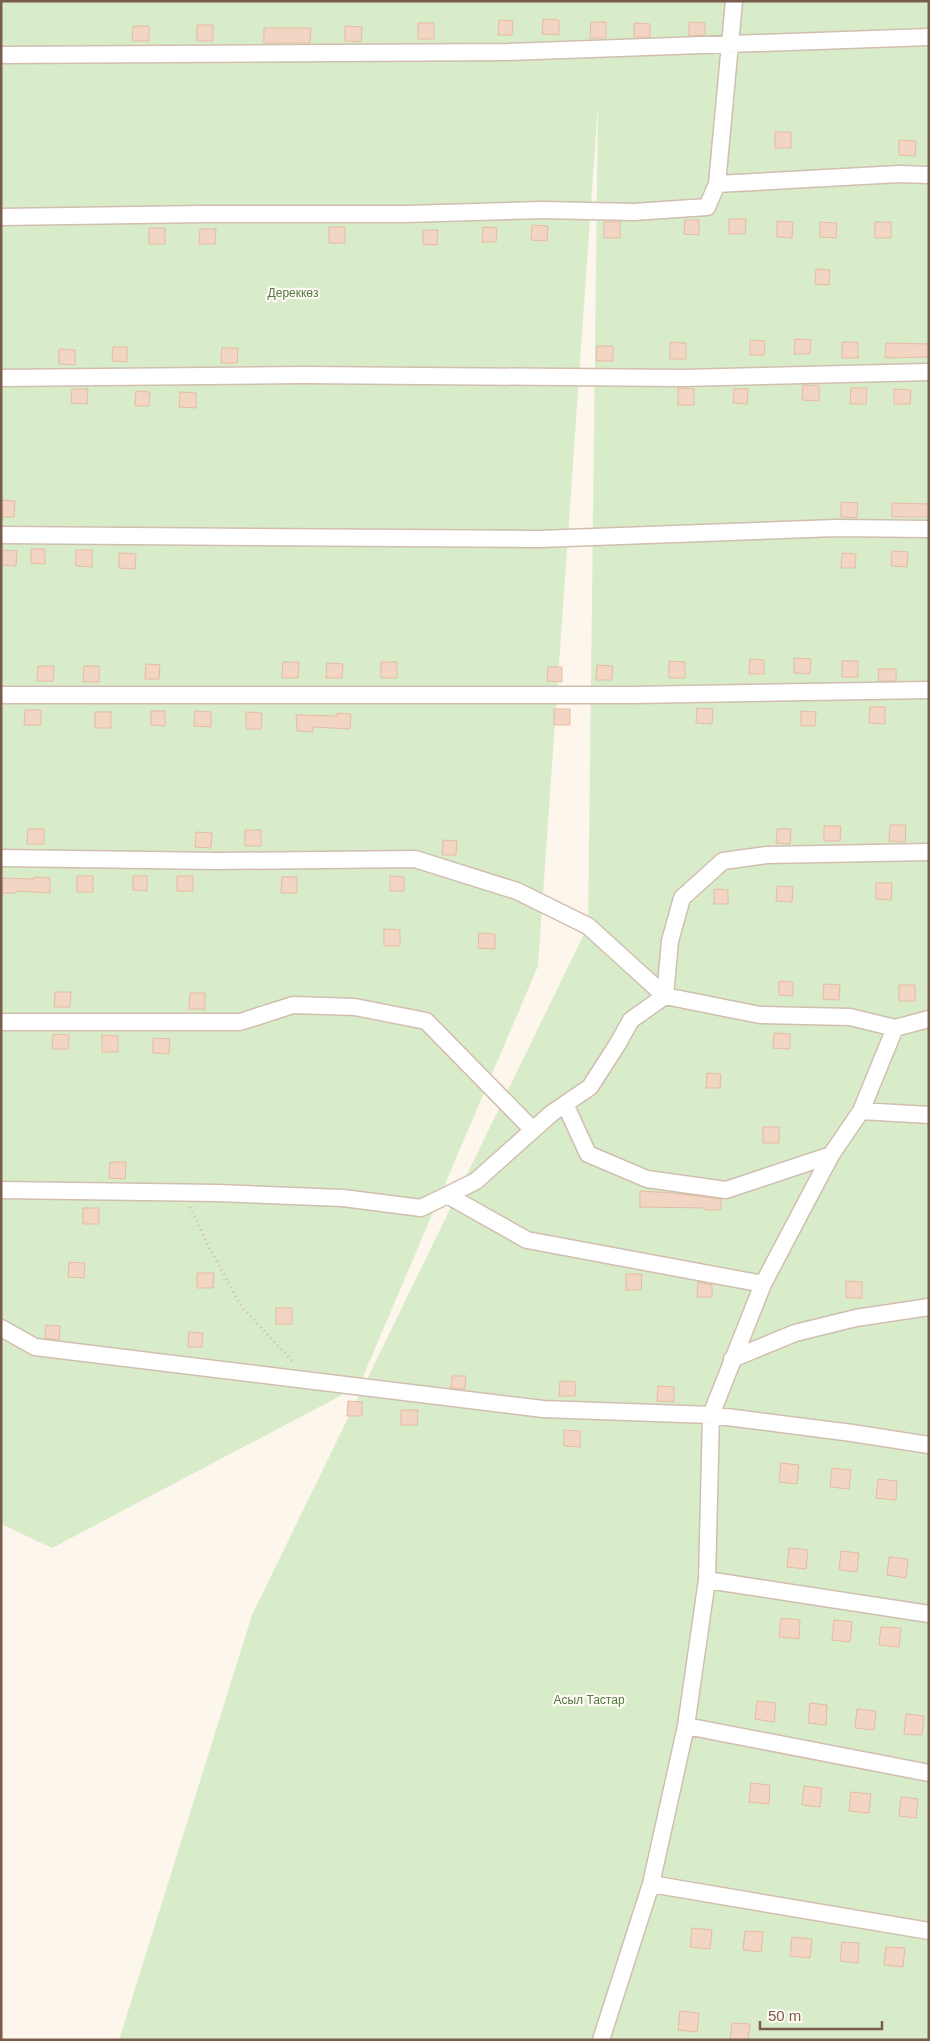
<svg xmlns="http://www.w3.org/2000/svg" width="930" height="2041" font-family="Helvetica,sans-serif">
<rect width="100%" height="100%" fill="#fdf6ec"/>
<path fill="#d8ecc9" d="M1,1H929V2040H119L252,1615L588,926L598,104L538,966L359,1386L52,1548L1,1524Z"/>
<path fill="#f3d5c3" stroke="#e6bba3" d="M543,19L559,20V35L542,34Z
M499,20L513,21L512,35H498Z
M591,22H606V38H590Z
M689,22L705,23V35L689,36Z
M418,23H434V39H418Z
M634,23L650,24V37H634Z
M197,25H213V41H197Z
M133,26H149V41H132Z
M345,26L362,27L361,42L345,41Z
M264,28H311L310,43H264Z
M775,132H791V148H775Z
M899,140L916,141L915,156L899,155Z
M729,219H746L745,234H729Z
M685,220H699V235L684,234Z
M777,221L793,222L792,238L777,237Z
M604,222H620V238H604Z
M820,222L837,223L836,238L820,237Z
M875,222H891V238H875Z
M532,225L548,226L547,241L531,240Z
M329,227H345V243H329Z
M483,227L497,228L496,242H482Z
M149,228H165V244H149Z
M200,229H216L215,244H199Z
M423,230H438L437,245L423,244Z
M816,269L830,270L829,285L815,284Z
M795,339L811,340L810,354H794Z
M750,340L765,341L764,355H750Z
M670,342L686,343V359H670Z
M842,342H858V358H842Z
M886,343L929,344V357L885,358Z
M597,346H613V361H596Z
M113,347H127V362L112,361Z
M222,348H238L237,363H221Z
M59,349L75,350V365L59,364Z
M803,385L819,386V401L802,400Z
M678,388L694,389V405H678Z
M851,388H867L866,404H850Z
M72,389H88L87,404L71,403Z
M734,389H748L747,404L733,403Z
M894,389L911,390L910,404H894Z
M136,391L150,392L149,406H135Z
M180,392L196,393V408L179,407Z
M1,500L15,501L14,517H1Z
M841,502L858,503L857,518L841,517Z
M892,503L929,504V517H892Z
M31,549H45V564L31,563Z
M1,550L17,551L16,566L1,565Z
M76,550H92V567L76,566Z
M892,551L908,552L907,567L891,566Z
M119,553L136,554L135,569L119,568Z
M842,553L856,554L855,568H841Z
M794,658L811,659L810,674L794,673Z
M750,659L764,660V674H749Z
M669,661L685,662V678H669Z
M842,661H858V677H842Z
M283,662H299L298,678H282Z
M381,662H397V678H381Z
M327,663L343,664L342,678H326Z
M146,664L160,665L159,679H145Z
M597,665L613,666L612,680H596Z
M38,666H54L53,681H37Z
M84,666H99V682H83Z
M548,667H562V682L547,681Z
M878,669H896V681H879Z
M870,707H885V724L869,723Z
M697,708L713,709L712,724L696,723Z
M554,709H570V725H554Z
M25,710H41V725H24Z
M151,711H165V726L151,725Z
M195,711L211,712V727L194,726Z
M801,711L816,712L815,726H801Z
M95,712H111V728H95Z
M246,712L262,713L261,729H246Z
M337,713L351,714L350,729L313,727V732L297,731L296,715L337,716Z
M890,825H906L905,842L889,841Z
M824,826H841L840,841H824Z
M28,829H44V844H27Z
M777,829H791L790,844L776,843Z
M245,830H261V846H245Z
M196,832L212,833L211,848L195,847Z
M443,840L457,841L456,855H442Z
M77,876H93V892H77Z
M133,876H147V891L133,890Z
M177,876H193V891H177Z
M390,876L404,877V891H390Z
M34,877L50,878V893L16,891V893H2L1,878L34,879Z
M282,877H297V893H281Z
M876,883H892L891,900L876,899Z
M777,886L793,887L792,902L776,901Z
M714,889L728,890V904H714Z
M384,929L400,930V946H384Z
M479,933L495,934V949L478,948Z
M779,981L793,982V996L779,995Z
M824,984L840,985L839,1000L823,999Z
M899,985H915V1001H899Z
M55,992H71L70,1007H54Z
M190,993H205V1009H189Z
M774,1033L790,1034V1049L773,1048Z
M53,1034L69,1035L68,1049H52Z
M102,1035L118,1036V1052H102Z
M153,1038L170,1039L169,1054L153,1053Z
M707,1073L721,1074L720,1088H706Z
M763,1127H779V1143H763Z
M110,1162H126L125,1179L109,1178Z
M640,1191L673,1193L721,1199V1210H705V1208L640,1207Z
M83,1208H99V1224H83Z
M69,1262L85,1263L84,1278L68,1277Z
M197,1273H214L213,1288H197Z
M626,1274H642L641,1290H626Z
M846,1281L862,1282V1298H846Z
M698,1282L712,1285V1297H697Z
M276,1308H292V1324H276Z
M46,1325L60,1326L59,1340L45,1338Z
M189,1332L203,1333L202,1347H188Z
M452,1376H466L465,1389L451,1388Z
M560,1381L576,1382L575,1396H559Z
M658,1386L674,1387V1402L657,1401Z
M348,1401L362,1402V1416H347Z
M401,1410H418L417,1425H401Z
M564,1430L580,1431V1447L564,1446Z
M781,1463L799,1465L797,1484L779,1482Z
M832,1468L851,1470L849,1489L830,1487Z
M878,1479L897,1481L896,1500L876,1498Z
M789,1548L808,1550L806,1569L787,1567Z
M841,1551L859,1553L857,1572L839,1570Z
M889,1557L908,1559L906,1578L887,1575Z
M781,1618L800,1620L799,1639L779,1637Z
M834,1620L852,1622L850,1642L832,1640Z
M881,1627L901,1628L899,1647L879,1645Z
M757,1701L776,1703L774,1722L755,1719Z
M810,1703L827,1705L826,1725L808,1723Z
M857,1709L876,1711L874,1730L855,1728Z
M906,1714L924,1716L922,1735L904,1734Z
M751,1783L770,1785L769,1804L749,1802Z
M804,1786L822,1788L820,1807L802,1805Z
M851,1792L871,1794L869,1813L849,1811Z
M901,1797L918,1799L916,1818L899,1816Z
M692,1928L712,1930L710,1949L690,1947Z
M745,1931L763,1932L761,1952L743,1950Z
M792,1937L812,1939L810,1958L790,1956Z
M842,1942L859,1943L858,1963L840,1961Z
M886,1947L905,1948L903,1967L884,1965Z
M680,2011L699,2013L697,2032L678,2030Z
M732,2023L750,2024L748,2040H730Z"/>
<g fill="none" stroke-linecap="round" stroke-linejoin="round">
<g stroke="#d1beb0" stroke-width="19">
<path id="minor" d="M1,55L507,52L929,37
M717,184L899,174L929,175
M1,217L204,214H406L542,210L634,212L707,207L717,184L734,1
M1,378L304,375L682,378L929,372
M1,535L539,539L836,528L929,529
M1,695H633L929,690
M929,852L767,855L723,861L682,898L670,941L665,996L760,1015L850,1017L895,1028L929,1019
M1,858L218,861L415,859L517,891L588,926L665,996L631,1020L617,1045L590,1087L552,1113L476,1181L421,1208L343,1198L218,1193L1,1190
M1,1022H240L293,1005L355,1007L426,1021L533,1130
M565,1104L588,1154L647,1179L726,1190L831,1155
M861,1111L929,1115
M447,1195L527,1240L763,1284
M1,1328L35,1347L543,1409L711,1415L852,1433L929,1445
M732,1359L795,1333L856,1318L929,1307
M707,1580L929,1614
M686,1726L929,1773
M651,1884L929,1931
M601,2040L651,1884L686,1726L707,1580L711,1415L763,1284L831,1155L861,1111L895,1028"/>
</g>
<path stroke="#d9b8a5" stroke-width="3" stroke-dasharray="1 4" stroke-linecap="butt" d="M190,1207L208,1245L241,1306L294,1363"/>
<use href="#minor" stroke="#fff" stroke-width="16"/>
</g>
<g text-anchor="middle" dominant-baseline="central" stroke-width="4.5" stroke-linejoin="round" paint-order="stroke">
<g font-size="12" fill="#537a41" stroke="#fffaf3">
<text x="293" y="293">Дереккөз</text>
<text x="589" y="1700">Асыл Тастар</text>
</g>
</g>
<rect width="930" height="2041" fill="none" stroke="#7a5c4d" stroke-width="5"/>
<path d="M760 2021v8h122v-8" fill="none" stroke="#7a5c4d" stroke-width="2.5"/>
<text x="768" y="2021" font-size="15" fill="#7a5c4d" stroke="#fffaf3" stroke-width="4" paint-order="stroke">50 m</text>
</svg>
